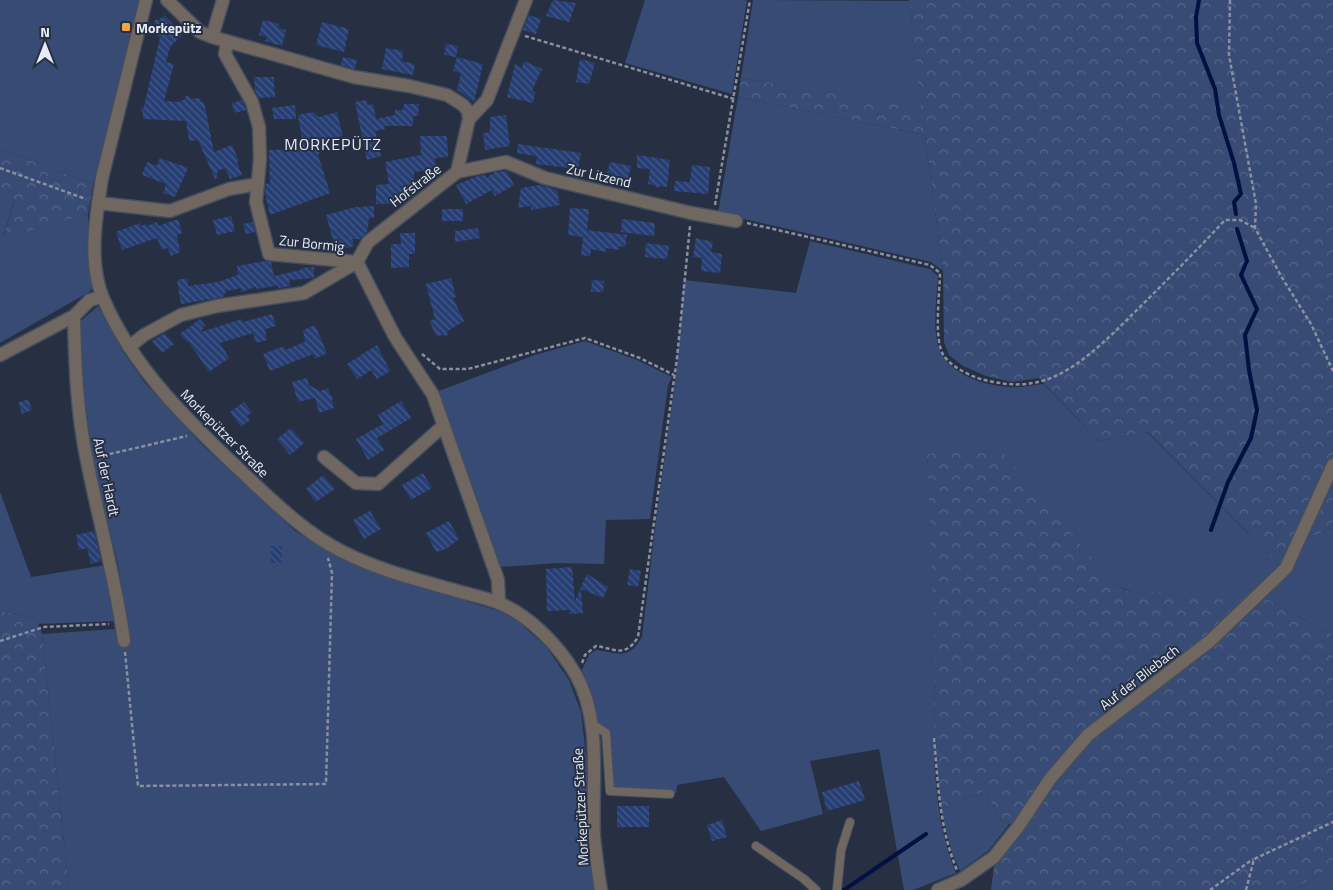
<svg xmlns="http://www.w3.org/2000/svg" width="1333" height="890" font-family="'Titillium Web',sans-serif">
<defs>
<pattern id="forest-crowns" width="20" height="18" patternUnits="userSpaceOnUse" patternTransform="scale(1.25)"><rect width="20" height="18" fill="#374b75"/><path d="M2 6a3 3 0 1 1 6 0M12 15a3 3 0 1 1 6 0" fill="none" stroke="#546589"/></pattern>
<pattern id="building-back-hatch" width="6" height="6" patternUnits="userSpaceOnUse" patternTransform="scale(1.25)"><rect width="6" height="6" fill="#263e74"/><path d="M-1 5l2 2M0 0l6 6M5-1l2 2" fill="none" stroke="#455a89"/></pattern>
</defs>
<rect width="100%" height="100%" fill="#273042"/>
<path fill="#374b75" d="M0,0H140L93,184L0,149Z
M645,0H747L732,94L625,63Z
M753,0L909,1L922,110L741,78Z
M738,97L925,135L943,271L931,262L718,213Z
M0,195L15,199L3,237L88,214V254L94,286L89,292L0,343Z
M810,241L930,269L938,276C937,297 933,321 937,341C943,373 981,385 1009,387C1020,388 1033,385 1044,384L1099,441L1147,432L1279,564L1254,592H1131L1113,583L927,454C931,517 935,581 935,644C936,721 926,800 956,873L913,890H904L879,749L810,761L823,814L761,831L724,777L677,785L676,793L618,788L613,785L608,733L598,726L594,702L582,670L589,655L596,650C619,653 628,661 642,637L656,520L676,375L684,280L796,293Z
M98,306L123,352L145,383L202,445L295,531L343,560L408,584L499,611L519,622L547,648L569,680L581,712L588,774L595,890H69L42,634L129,628L118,564L94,466L75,326Z
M585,341L637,360L672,377L668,385L650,519L606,520L604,564L557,563L499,567L436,392L535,355Z
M0,492L31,577L106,565L117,621L38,624L36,618L0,611Z
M1333,528V635L1263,597C1287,577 1294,569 1306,539Z
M984,791L999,818L1010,823L989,850L960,871L952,853L941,810Z
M1333,866V890H1293Z"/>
<path fill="url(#forest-crowns)" d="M909,0H1333V528L1306,539L1279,564L1148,432L1099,441L1039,378L1012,382L986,376L963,366L949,355L944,342L943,271L925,135L738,97L741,78L921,109Z
M0,149L93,184L88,214L3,238L15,200L0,195Z
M998,447L1113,583L1130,592H1254L1333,635V866L1293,890H991L995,859L1019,828L999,818L984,791L941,810L934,740L935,644L927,454Z
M0,611L36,618L42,634L69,890H0Z"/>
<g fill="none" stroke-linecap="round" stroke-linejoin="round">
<path stroke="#021042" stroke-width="4" d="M1199,0L1196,17L1197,43L1215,89L1219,115L1234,163L1241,194L1234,202L1236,214
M1211,530L1228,482L1251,438L1257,410L1249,370L1245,335L1257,309L1241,275L1247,261L1237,229
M844,890L926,834"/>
</g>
<path fill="url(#building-back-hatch)" d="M553,0L576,3L569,22L546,16Z
M164,15L183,34L170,47L166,62L174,64L164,101L178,102L184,100L187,95L191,99L200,98L201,102H204L214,152L232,145L239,161L237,162L242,175L230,179L225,168L217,171L218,178L215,179L198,140L189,141L186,121L143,119V113L141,110L144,106L160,38L151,29L155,24V20H159Z
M529,15L541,19L536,34L523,30Z
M263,20L279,24L278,28L286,30L282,46L265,41L267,37L259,35Z
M322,22L349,29L344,52L316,45Z
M446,44L458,46L456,57L444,55Z
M386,48L403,51L402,61L415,64L413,75L382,69Z
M343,57L357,60L355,69L341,65Z
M457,57L483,64L474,102L457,90L461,73L453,71Z
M580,59L595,63L589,84L576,82Z
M524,61L542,69L532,91L535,92L533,103L507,97L515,64L522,68Z
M254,77H274L275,97L259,98L255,90Z
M242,100L246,110L235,113L232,103Z
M366,100L367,105L373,104L376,119L395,115V110H403L404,104H419L418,116H413V126H384L385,129L375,131L381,156L367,160L355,102Z
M295,105L296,119H274L272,108Z
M313,112L319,117L337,112L343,136L323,140L327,150L318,154L330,193L270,215L265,194L266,184L270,183L269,150L296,149V146L303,144L298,115Z
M506,115L510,146L485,150L483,133L490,132V117Z
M420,136H447L448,157L435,158L436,170L414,172V195L404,203L376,204V185L389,184L385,162L421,155Z
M518,144L581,153L578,169L536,164L537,156L517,153Z
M637,155L670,160L667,187L660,186L657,188L654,185L648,184L650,169L637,168Z
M160,158L188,168L175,197L163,193L166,184L142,175L147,162L157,166Z
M610,162L631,166L627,183L610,179V173H607Z
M692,165L710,167L708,194L674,191L675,181L690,182Z
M507,171L514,185L495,196L492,190L466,204L456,185L478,176L485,175L486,178L495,172Z
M540,185L557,190L560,205L531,210V206L518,208L521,188Z
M374,206V218H369L367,232L360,239H352L354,246L336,251L326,215L356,207Z
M570,208L589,209L587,230L627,235L625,247L619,246V250L606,248V252L591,249L590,256L581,255L583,237L568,235Z
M442,209H463V221H442Z
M231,216L235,231L217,235L213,220Z
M178,219L182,233L177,235L180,252L171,256L168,248L162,250L157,238L122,250L116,232L140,223L141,226L147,224V226L157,222L158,226Z
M622,219L655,223L654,236L621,232Z
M253,222L255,232L246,234L243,224Z
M478,228L480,238L455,242V231Z
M400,233H415V254H409V267L391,268V244H401Z
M696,238L713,242L711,252L722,254L720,273L701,271L702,258L693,257Z
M646,243L669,246L667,259L645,257Z
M265,261L271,262L274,276L301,270V268L314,267V278L289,280L290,286L278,288V285L257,289L256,287L241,292V288L226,291L223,297L181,304L177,280L187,278L188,286L218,282L238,275L237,266Z
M451,278L456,297L453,298L464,321L448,331L447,336L441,335L437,337L429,321L435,319L426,284Z
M592,280L604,281L603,292H591Z
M272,314L276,326L265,329L267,340L256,343L253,333L220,343L229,358L209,372L189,342L188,343L180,334L200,319L205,325L201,332L242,319L243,322Z
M315,325L327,353L315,359L313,354L270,371L263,354L284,346L285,350L305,342L303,330Z
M165,333L174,344L162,353L152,341Z
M377,345L390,371L377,379L371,370L357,379L347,364Z
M307,378L309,385L320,391L328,388L330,395L333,397L332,400L334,408L319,413L315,398L298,402L292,382Z
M28,399L32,410L22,414L18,403Z
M401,401L411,418L377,438L384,450L368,460L356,439L383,424L378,415Z
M244,402L252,412L247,416L250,420L241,427L230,412Z
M291,428L304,443L290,455L277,439Z
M423,473L432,488L411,500L402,485Z
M323,475L335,489L316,502L306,489Z
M370,511L381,529L364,539L353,520Z
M449,521L459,539L446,549L436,552L426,533Z
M94,531L101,561L91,564L87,548L79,550L76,535Z
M271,546H282V563H271Z
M572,567L575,601L587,574L608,587L603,598L581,589L583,613L569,614L570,610L547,611L546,569Z
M630,569L641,571L638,587L627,585Z
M859,781L865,800L827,811L822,792Z
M617,806H649V827H617Z
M722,820L727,837L712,841L707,825Z"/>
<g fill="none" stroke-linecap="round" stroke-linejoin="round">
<g stroke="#454e5f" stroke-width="10">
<path id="service" d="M591,723L606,733L610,791L670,794
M756,846L804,879L816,890
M837,890L841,850L850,822"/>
</g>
<g stroke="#454e5f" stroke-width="15">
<path id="minor" d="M212,37L223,0
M227,42L225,54L252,102L259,127L260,159L256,202L269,254L357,262L395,337L433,395L498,580L499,603
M469,119L487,100L526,0
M457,172L506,162L545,178L691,213L736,221
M98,203L170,211L229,189L258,184
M74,316C75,365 77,414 87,461C99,522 116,580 124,641
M129,347L144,335L181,315L217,306L304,293L357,262L368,242L457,172L469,119L468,111L463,105L447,95L409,86L354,77L212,37L200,32L167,0
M0,355L74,316L90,300L102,297
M324,457L356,483L378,484L443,426"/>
</g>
<g stroke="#454e5f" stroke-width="15">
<path id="tertiary" d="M146,0L102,178C96,215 88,263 103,298C133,369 190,423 244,474C275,503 305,533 343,552C378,570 419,580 457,591C471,595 486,598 499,603C530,616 559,646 576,675C603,723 591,785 594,837C596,855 598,873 601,890
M938,890L961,880L994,857L1018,827L1050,779L1088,735L1210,641L1286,568L1333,465"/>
</g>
<path stroke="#8990a0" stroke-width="2.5" stroke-dasharray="4 2.5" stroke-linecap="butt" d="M1230,0L1229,55L1256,204L1255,228L1281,276L1311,324L1333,371
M525,36L734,99
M0,168L86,199
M715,205L750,0
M747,223L930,265L940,273C940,292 933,340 944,356C952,368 976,379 989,381C1007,385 1024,386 1042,381C1079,371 1116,330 1143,304C1171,276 1198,249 1225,220H1240L1255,228
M422,354L440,369H468L585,338L640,358L674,375
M97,457L187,436
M0,641L44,627L109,624
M125,652L138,786L326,784L332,573L328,558
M582,663L585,655L596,646C616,649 625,658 638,637L677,358L690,226
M934,738C938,782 939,828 957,870
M1210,890L1253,859
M1246,890L1254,859L1333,822"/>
<use href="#service" stroke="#706860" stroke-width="8"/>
<use href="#minor" stroke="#706860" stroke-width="12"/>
<use href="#tertiary" stroke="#706860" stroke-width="12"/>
</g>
<rect fill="#f3a443" stroke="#273042" stroke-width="2" x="121" y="22" width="10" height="10" rx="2.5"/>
<g text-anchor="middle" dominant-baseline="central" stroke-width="4" stroke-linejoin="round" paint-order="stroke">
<g font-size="14" font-weight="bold" fill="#e5ebf8" stroke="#273042" text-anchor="start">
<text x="136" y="27">Morkepütz</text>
</g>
<g font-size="14" fill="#e5ebf8" stroke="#273042">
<text transform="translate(599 175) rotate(13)">Zur Litzend</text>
<text transform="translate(415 185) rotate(-38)">Hofstraße</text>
<text transform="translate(312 243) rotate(6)">Zur Bormig</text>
<text transform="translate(225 433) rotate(45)">Morkepützer Straße</text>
<text transform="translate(107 477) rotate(78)">Auf der Hardt</text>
<text transform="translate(1139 677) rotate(-38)">Auf der Bliebach</text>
<text transform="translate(580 807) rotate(-93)">Morkepützer Straße</text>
</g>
<g font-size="16" letter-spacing="1" fill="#e5ebf8" stroke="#273042">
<text x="333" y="144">MORKEPÜTZ</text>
</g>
</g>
<g transform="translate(45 45)" stroke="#273042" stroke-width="4" paint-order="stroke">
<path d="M0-4L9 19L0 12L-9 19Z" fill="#e5ebf8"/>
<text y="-8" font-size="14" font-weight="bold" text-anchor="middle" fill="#e5ebf8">N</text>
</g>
</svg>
